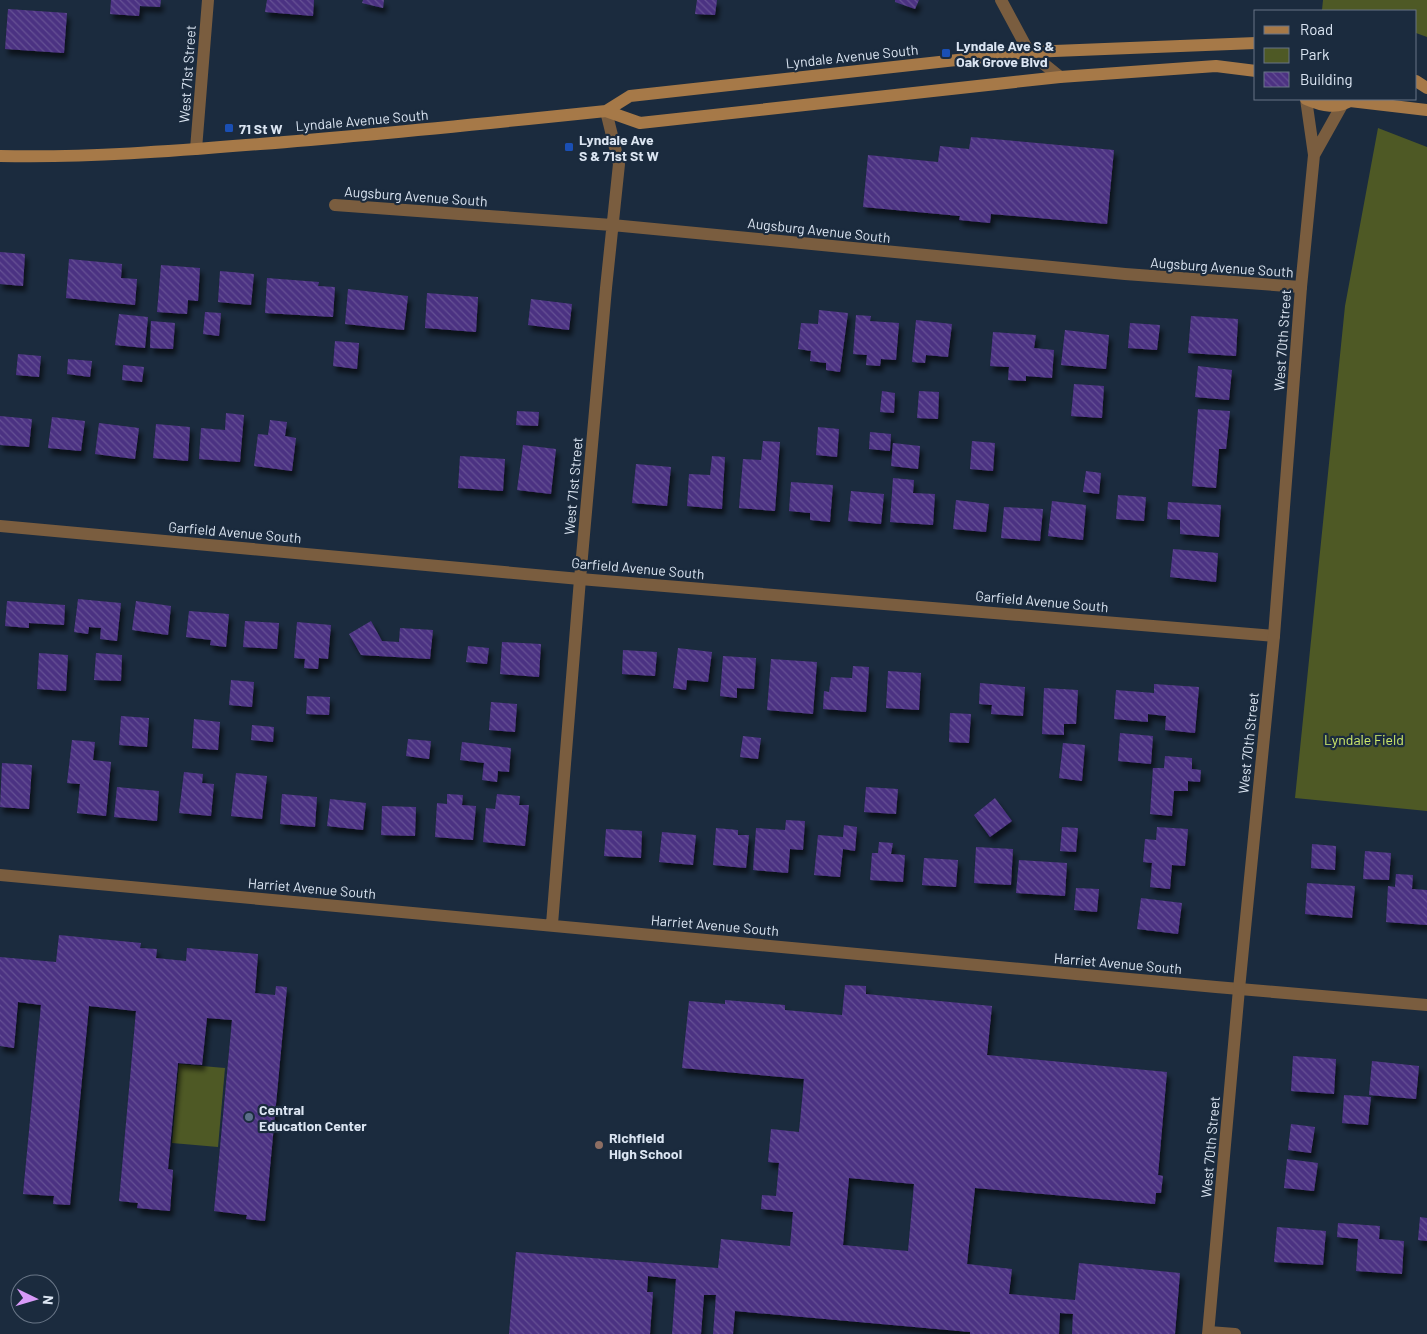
<svg xmlns="http://www.w3.org/2000/svg" width="1427" height="1334" font-family="Barlow,sans-serif">
<defs>
<pattern id="building-back-hatch" width="6" height="6" patternUnits="userSpaceOnUse" patternTransform="scale(1.25)"><rect width="6" height="6" fill="#4c3282"/><path d="M-1 5l2 2M0 0l6 6M5-1l2 2" fill="none" stroke="#655094"/></pattern>
<filter id="shadow"><feDropShadow dx="3" dy="5.5" stdDeviation="2.5" flood-color="#0009"/></filter>
</defs>
<rect width="100%" height="100%" fill="#1b2b3e"/>
<path fill="#4e5925" d="M1323,0H1427V37L1416,33V11H1326L1322,10Z
M1378,128L1427,147V811L1295,798L1345,306Z
M179,1064L225,1068L218,1147L172,1143Z"/>
<path fill="url(#building-back-hatch)" fill-rule="evenodd" filter="url(#shadow)" d="M111,0H161L160,7L140,6L139,16L110,14Z
M267,0H314L313,16L265,12Z
M363,0H384L383,8L362,3Z
M697,0H717L715,15L695,14Z
M895,0H919L915,9L895,2Z
M8,9L67,13L64,53L5,49Z
M971,137L1114,150L1107,224L991,214L990,223L959,220L960,216L863,207L868,155L938,162L940,146L969,149Z
M0,252L25,254L23,286L0,284Z
M69,259L122,264L121,278L137,279L135,305L66,298Z
M161,265L200,268L198,301L188,300L187,314L157,312Z
M220,271L254,274L251,305L218,302Z
M267,278L319,282L318,286L335,287L333,317L265,313Z
M348,289L408,296L404,330L345,324Z
M427,293L478,297L476,332L425,328Z
M531,299L572,304L569,330L528,325Z
M819,310L848,313L840,372L826,370V363L810,361L811,351L798,349L801,323L818,324Z
M205,312L221,313L219,336L203,334Z
M119,314L148,317L145,348L115,345Z
M856,315L871,316L870,321L899,323L896,360L881,359L880,366L866,365L867,355L853,354Z
M1191,316L1238,319L1236,356L1188,353Z
M916,320L952,324L948,357L926,355L925,363L912,362Z
M151,321L175,323L173,349L150,348Z
M1130,323L1160,325L1157,350L1128,348Z
M1065,330L1109,335L1106,369L1061,365Z
M993,332L1036,335L1034,348L1054,350L1052,378L1026,376V381L1008,380L1009,367L990,366Z
M335,341L359,343L357,369L333,366Z
M18,354L41,356L39,377L16,375Z
M68,359L92,361L90,377L67,374Z
M123,365L144,367L142,382L122,380Z
M1198,366L1232,370L1229,400L1195,397Z
M1074,384L1104,386L1102,418L1071,416Z
M882,391L895,393L894,413L880,412Z
M919,391L939,392L938,419L917,418Z
M1198,409L1230,411L1226,449H1219L1216,488L1192,486Z
M517,411L539,412L538,426L516,425Z
M226,413L244,415L240,462L199,459L201,428L225,430Z
M0,416L32,419L29,447L0,445Z
M52,417L85,421L81,451L48,448Z
M270,420L287,422L285,436L296,438L292,471L254,466L258,434L268,435Z
M99,423L139,428L135,459L95,454Z
M156,424L190,427L188,461L153,458Z
M818,427L839,429L837,457L816,455Z
M870,432L891,434L890,451L869,449Z
M763,441L780,442L775,511L739,508L743,459L761,460Z
M972,441L995,443L993,471L970,469Z
M893,443L920,446L918,469L891,466Z
M523,445L556,449L551,494L517,490Z
M460,456L505,459L503,491L458,488Z
M712,456L725,457L722,509L687,506L689,474L710,475Z
M636,464L671,467L667,506L632,503Z
M1086,471L1101,473L1099,494L1083,492Z
M893,478L914,480L913,493L935,494L933,525L890,522Z
M791,482L833,485L830,522L810,520V513L789,511Z
M851,491L884,494L881,524L848,521Z
M1118,495L1146,497L1144,521L1116,519Z
M956,500L989,504L986,532L953,529Z
M1052,501L1086,505L1083,540L1048,536Z
M1168,502L1221,505L1219,537L1180,534V520L1167,519Z
M1004,507L1043,509L1040,541L1001,538Z
M1173,549L1218,553L1216,582L1170,577Z
M78,599L121,603L117,641L100,639L101,628L89,627L88,634L74,632Z
M7,601L65,605L64,625L29,623V628L5,626Z
M136,601L171,606L168,635L132,630Z
M189,611L229,614L226,647L210,645L211,640L186,637Z
M245,621L279,623L277,649L243,647Z
M371,621L382,641L399,642L400,628L433,630L430,659L361,655L349,634Z
M297,622L331,625L328,659L319,658L318,669L304,668L305,659L294,658Z
M502,642L541,644L539,677L500,674Z
M468,646L489,648L487,664L466,662Z
M678,648L712,652L708,682L687,680L686,690L673,688Z
M623,650L657,652L655,676L622,674Z
M39,653L68,655L66,691L37,689Z
M96,653L122,655L121,681L94,680Z
M723,656L756,658L754,689L737,688V698L720,696Z
M771,659L817,662L813,714L767,710Z
M853,666L869,667L866,712L823,709L824,691L829,692L831,677L852,678Z
M888,671L921,673L919,710L886,708Z
M231,680L254,682L252,707L229,705Z
M980,683L1025,687L1023,716L991,714L992,705L979,704Z
M1154,684L1199,687L1195,733L1165,730L1166,716L1148,714V722L1114,719L1116,690L1154,693Z
M1044,688L1078,690L1076,724H1064V735L1042,734Z
M307,696L330,697L329,715L306,714Z
M491,702L517,704L515,732L489,730Z
M950,713L971,714L969,743L949,742Z
M121,716L149,718L147,747L119,745Z
M194,719L220,722L218,750L192,748Z
M252,725L274,727L273,742L251,740Z
M1120,733L1153,736L1151,764L1118,761Z
M743,736L761,738L758,759L740,757Z
M408,739L431,741L429,759L406,756Z
M72,740L95,742L93,760L111,762L106,816L77,813L80,784L67,783Z
M462,742L511,748L509,772L498,771L497,782L482,780L484,763L460,760Z
M1063,743L1085,745L1082,781L1059,778Z
M1165,756L1192,758V769L1201,770L1200,782L1188,781V791H1174L1172,816L1150,814L1153,768H1164Z
M2,763L32,765L29,809L0,807Z
M184,772L203,774L202,783L214,784L211,816L179,813Z
M236,773L267,776L262,819L231,816Z
M117,787L159,791L157,821L114,817Z
M866,787L898,789L896,814L864,812Z
M282,794L317,797L315,827L280,824Z
M447,794L463,795L462,805L476,806L473,840L435,837L437,803L447,804Z
M497,794L520,796L519,805H529L525,846L483,842L486,808L495,809Z
M995,798L1012,821L990,837L974,815Z
M330,799L366,803L363,830L327,826Z
M382,806L416,807L415,836L381,835Z
M786,820L805,821L803,850L790,849L788,873L753,870L756,828L785,830Z
M844,825L857,827L855,851L843,849L840,877L814,875L818,835L843,837Z
M1062,827L1078,828L1076,852L1060,851Z
M1157,827L1188,829L1185,866L1172,865L1170,889L1150,887L1152,863L1143,862L1145,839L1156,840Z
M716,828L738,830V835H749L746,868L713,865Z
M606,829L642,831L641,858L604,856Z
M662,832L696,835L693,865L659,862Z
M879,842L893,843L891,854L905,855L903,882L870,880L872,853H878Z
M1312,844L1336,846L1335,870L1311,868Z
M976,847L1013,849L1011,885L974,883Z
M1365,851L1391,853L1389,880L1363,879Z
M924,858L958,860L956,887L922,885Z
M1019,860L1067,863L1065,896L1016,893Z
M1396,874L1413,875L1412,889L1427,890V925L1386,922L1388,886L1395,887Z
M1307,883L1355,886L1352,918L1305,914Z
M1076,888L1099,889L1097,912L1074,910Z
M1141,898L1182,903L1178,934L1137,929Z
M59,935L141,943L140,948L157,949L156,958L186,961L187,948L258,954L255,993L275,995L276,986L287,987L265,1221L246,1219L247,1215L214,1211L232,1020L207,1018L202,1065L178,1063L168,1169L173,1170L170,1211L137,1208L138,1203L119,1201L136,1011L89,1006L70,1205L53,1204L54,1196L23,1194L41,1005L18,1002L14,1048L0,1046V957L56,962Z
M845,985L866,986V994L992,1006L987,1055L1167,1072L1158,1175L1163,1176L1161,1193H1156L1155,1204L975,1188L967,1264L1012,1269L1009,1294L1075,1300L1079,1263L1180,1273L1175,1334H1072L1073,1314L1060,1313L1059,1334H970V1332L735,1311L733,1334H713L716,1295H704L701,1334H672L676,1279L648,1276L647,1292H653L650,1334H509L516,1252L718,1268L721,1239L790,1246L793,1212L761,1209L762,1195L776,1196L779,1163L768,1162L771,1129L799,1132L804,1079L682,1068L689,1001L725,1004V1000L785,1005V1010L842,1015ZM849,1178L914,1184L908,1251L843,1245Z
M1293,1056L1336,1059L1334,1094L1291,1091Z
M1372,1061L1419,1066L1416,1099L1369,1095Z
M1344,1095L1371,1097L1368,1125L1342,1123Z
M1291,1124L1315,1127L1311,1153L1288,1150Z
M1287,1159L1318,1163L1314,1191L1284,1188Z
M1420,1217L1427,1218V1241L1418,1240Z
M1338,1223L1380,1226L1379,1239L1404,1241L1402,1274L1356,1271L1358,1239L1337,1237Z
M1277,1227L1326,1231L1323,1265L1274,1262Z"/>
<g fill="none" stroke-linecap="round" stroke-linejoin="round">
<path stroke="#7a5d3f" stroke-width="12" d="M1001,0L1029,52L1060,77
M196,149L208,0
M335,205L612,225L1125,274L1301,287
M0,526L580,579L1274,636
M0,875L1216,987L1427,1005
M552,924L580,579L606,288L619,164L606,111
M1209,1332L1235,1334"/>
<path stroke="#7a5d3f" stroke-width="12" d="M1314,155L1342,105
M1208,1334L1239,989L1274,636L1301,287L1314,155L1306,99"/>
<path stroke="#a67948" stroke-width="12" d="M1416,81L1427,88
M1306,99C1322,106 1338,110 1353,99
M1350,101L1427,110
M606,111L630,96L1029,52L1256,43
M0,156C87,158 174,151 260,144C375,135 491,123 606,111L640,123L1060,77L1216,66L1256,71"/>
</g>
<g fill="#1a4fb4" stroke="#1b2b3e" stroke-width="2">
<rect x="941" y="48" width="10" height="10" rx="2.5"/>
<rect x="224" y="123" width="10" height="10" rx="2.5"/>
<rect x="564" y="142" width="10" height="10" rx="2.5"/>
</g>
<circle fill="#5c6f8a" stroke="#1b2b3e" stroke-width="2" cx="249" cy="1117" r="5"/>
<circle fill="#8d6e63" stroke="#1b2b3e" stroke-width="2" cx="599" cy="1145" r="5"/>
<g text-anchor="middle" dominant-baseline="central" stroke-width="4.5" stroke-linejoin="round" paint-order="stroke">
<g font-size="14" font-weight="bold" fill="#dbe5f2" stroke="#1b2b3e" text-anchor="start">
<text x="956" y="45">Lyndale Ave S &amp;<tspan x="956" dy="16">Oak Grove Blvd</tspan></text>
<text x="239" y="128">71 St W</text>
<text x="579" y="139">Lyndale Ave<tspan x="579" dy="16">S &amp; 71st St W</tspan></text>
<text x="259" y="1109">Central<tspan x="259" dy="16">Education Center</tspan></text>
<text x="609" y="1137">Richfield<tspan x="609" dy="16">High School</tspan></text>
</g>
<g font-size="14" fill="#dbe5f2" stroke="#1b2b3e">
<text transform="translate(852 56) rotate(-6)">Lyndale Avenue South</text>
<text transform="translate(187 74) rotate(-86)">West 71st Street</text>
<text transform="translate(362 120) rotate(-5)">Lyndale Avenue South</text>
<text transform="translate(416 196) rotate(4)">Augsburg Avenue South</text>
<text transform="translate(819 230) rotate(6)">Augsburg Avenue South</text>
<text transform="translate(1222 267) rotate(4)">Augsburg Avenue South</text>
<text transform="translate(1282 340) rotate(-86)">West 70th Street</text>
<text transform="translate(573 486) rotate(-85)">West 71st Street</text>
<text transform="translate(235 532) rotate(5)">Garfield Avenue South</text>
<text transform="translate(638 568) rotate(5)">Garfield Avenue South</text>
<text transform="translate(1042 601) rotate(5)">Garfield Avenue South</text>
<text transform="translate(1248 743) rotate(-84)">West 70th Street</text>
<text transform="translate(312 888) rotate(5)">Harriet Avenue South</text>
<text transform="translate(715 925) rotate(5)">Harriet Avenue South</text>
<text transform="translate(1118 963) rotate(5)">Harriet Avenue South</text>
<text transform="translate(1210 1147) rotate(-85)">West 70th Street</text>
</g>
<g font-size="14" fill="#d0ec6b" stroke="#1b2b3e">
<text x="1364" y="739">Lyndale Field</text>
</g>
</g>
<rect x="1254" y="10" width="162" height="90" fill="#1b2b3e" stroke="#687586"/>
<rect x="1264" y="26" width="25" height="8" fill="#a67948" stroke="#687586"/>
<text x="1300" y="35" font-size="15" fill="#dbe5f2">Road</text>
<rect x="1264" y="48" width="25" height="15" fill="#4e5925" stroke="#687586"/>
<text x="1300" y="60" font-size="15" fill="#dbe5f2">Park</text>
<rect x="1264" y="72" width="25" height="15" fill="url(#building-back-hatch)" stroke="#687586"/>
<text x="1300" y="85" font-size="15" fill="#dbe5f2">Building</text>
<g transform="translate(35 1299) rotate(95)"><circle r="24" fill="#1b2b3e" stroke="#687586"/>
<path d="M0-4L9 19L0 12L-9 19Z" fill="#d89af8"/>
<text y="-8" font-size="14" font-weight="bold" text-anchor="middle" fill="#dbe5f2">N</text>
</g>
</svg>
